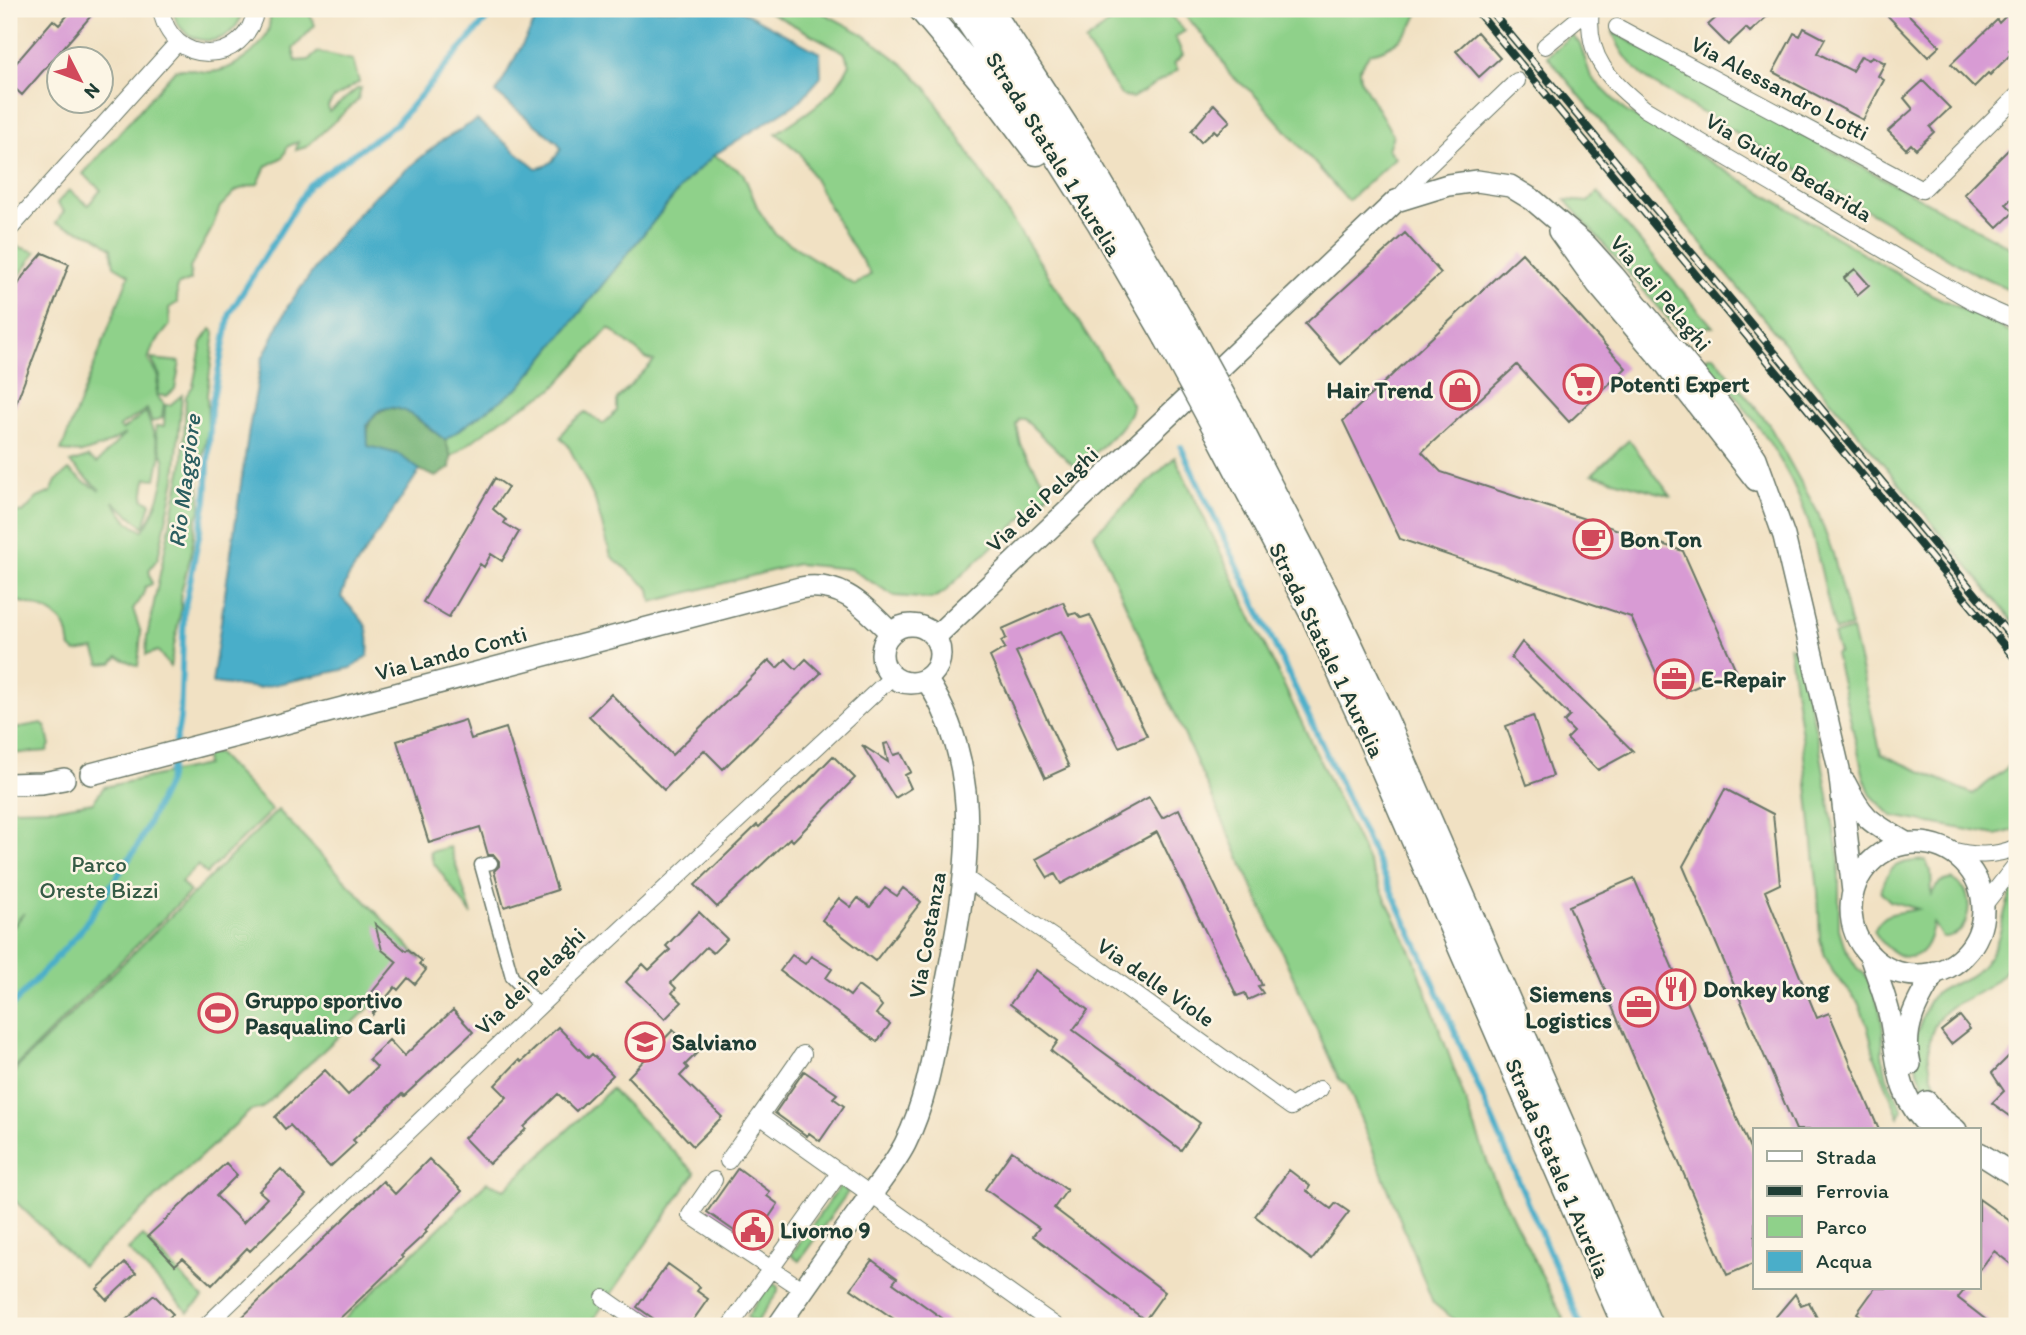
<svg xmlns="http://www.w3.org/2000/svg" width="2026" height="1335" font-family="Itim,sans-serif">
<rect width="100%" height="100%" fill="#fcf5e5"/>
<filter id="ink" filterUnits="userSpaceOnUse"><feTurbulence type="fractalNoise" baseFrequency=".0143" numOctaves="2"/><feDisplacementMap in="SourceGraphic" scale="14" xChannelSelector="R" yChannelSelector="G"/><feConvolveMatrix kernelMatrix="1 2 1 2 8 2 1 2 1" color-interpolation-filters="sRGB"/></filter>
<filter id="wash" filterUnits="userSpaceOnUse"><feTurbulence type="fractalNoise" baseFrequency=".00686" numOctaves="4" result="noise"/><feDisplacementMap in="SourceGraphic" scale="28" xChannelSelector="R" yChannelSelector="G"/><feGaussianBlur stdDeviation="1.57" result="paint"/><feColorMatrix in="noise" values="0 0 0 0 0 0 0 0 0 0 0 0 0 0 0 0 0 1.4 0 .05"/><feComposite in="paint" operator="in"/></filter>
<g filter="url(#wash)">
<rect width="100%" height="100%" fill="#f1e1c3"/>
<path fill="#8fd18a" stroke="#57875f" stroke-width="2" d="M173,9H243C236,51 179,51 173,9Z
M271,9H307L315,25L293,49L296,61L309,60L318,52L353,60L359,82L333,99L328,106L329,112L357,89L361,88L358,100L306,147L296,150L298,142L288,146L283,157L266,166L258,184L237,190L220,207L211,230L190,268L191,280L177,286V303L169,308L170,325L153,346L148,360L158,376L156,395L164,404L162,418L152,422L147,409L119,427L122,430L146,412L161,454L156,479L146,478L143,499L151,503L144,527L113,501C121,512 130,528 143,530C154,515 168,478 164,459C161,448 154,438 156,426H164L165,405H170L182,395L175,479L158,558L149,570L152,584L145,587L143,595L133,609L141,633L138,666L118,657L112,663L100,664L94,649L76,652L70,647C68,640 69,632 64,625C54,610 26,601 9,601V511L23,513L37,498L51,492L56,481L69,470L84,482L100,490L70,463L88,457L97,463L125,434L103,446L82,453L61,451L129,275L114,266L111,248L95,236L56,223L64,211L57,203L69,190L88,205L101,190L83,174L175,70C187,67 195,71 207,72C230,73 260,51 268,31C270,24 270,16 271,9Z
M764,9H816L863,34L904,65L926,87L1132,404C1133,423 1091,455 1077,469L1024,419H1019L1016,425L1020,444L1050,492L943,593L931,599L895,596L850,569L797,564L652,602L650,589L611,556L595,500L568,445L560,438L566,428L585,412L603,424L617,411V399L654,361L647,359L609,328L553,389L502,419L451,457L445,440L520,387L687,180L714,155L743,173L758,209L775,234L855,285L871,274L845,235L800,153L776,133C806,114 835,97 850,64L844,52Z
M1106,9H1165L1185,31L1175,37L1183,55L1174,63L1178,70L1132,98L1121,95L1085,42L1113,20Z
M1180,9H1419C1415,32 1392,49 1370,53L1359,70L1360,79L1393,135L1388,149L1395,158L1348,201L1253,93L1230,75L1217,52Z
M1613,32L2017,251V293L1968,270L1652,83C1633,68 1621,55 1613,32Z
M1572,35L1580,44L1591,77L1624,110L1933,295L2017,335V626L1547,56Z
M1598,192L1713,327H1698L1680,332L1565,200L1588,202Z
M16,246L36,252L9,290V254Z
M211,329L214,332V340L207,394L208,431L198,478L201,508L196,520L191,555L181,592V609L170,667L158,651L146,655L147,637L183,462L186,396L193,386L202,342Z
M1708,356H1714L1768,423L1818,513L1833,554L1851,627L1835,631C1825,593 1819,552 1806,515C1788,463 1754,419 1721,377L1717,379L1705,365V359Z
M151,359L180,362L175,389L167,396L157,395L160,376Z
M1629,440L1671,496L1592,474Z
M1175,457L1414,958L1494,1180L1567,1326H1462L1433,1303L1347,1084L1339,1079L1094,534Z
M1852,630L1881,754L1973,794L2017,760V828L2015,830L1996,835L1892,816L1871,795L1864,777L1835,654L1839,652L1833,635Z
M1789,646L1797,650L1820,749L1839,859V929L1845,948L1857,968L1866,975L1880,1010L1883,1029L1882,1054L1887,1077L1902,1109L1899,1117L1875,1057L1867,1025L1858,1002L1833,972L1825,956L1820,939L1818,892L1802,736Z
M9,723L15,728L42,723L45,726L50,745L47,751L9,754Z
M217,753L272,810L206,874L198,865L181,882L190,892L9,1073V933L24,913L9,930V809L58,808L93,802L104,787L206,765L205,755Z
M278,810L421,959L262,1108L250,1111L82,1266L9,1195V1081L18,1067Z
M450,847L472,915L433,862L430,852Z
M1925,860L1931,871L1932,895L1940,882L1952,879C1956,882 1962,886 1965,890C1974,909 1966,938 1942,937L1933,923C1927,968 1896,966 1874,931C1885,909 1897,914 1918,909L1890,901L1881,892C1888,864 1898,862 1925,860Z
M2017,883C2017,911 2023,943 2007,968C1994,987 1973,995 1954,1005C1930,1019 1925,1047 1931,1072C1934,1085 1945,1099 1952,1110L1947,1116C1928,1094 1913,1074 1914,1044C1915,1035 1920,1026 1922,1018C1925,1009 1928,1000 1935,994C1956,978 1969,985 1988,958C2005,935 2001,906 2017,883Z
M611,1089L695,1173L589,1326H337L487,1182L505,1189Z
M840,1186L848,1192L799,1261L791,1255Z
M143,1236L203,1298L188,1312L128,1250Z
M774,1284L778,1287V1292L756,1323L747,1317L768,1286Z"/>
<path fill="#73b376" stroke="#497855" stroke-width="2" d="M390,408L405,410L445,440L451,457L450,468L436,477L420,470L398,454L368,446C367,425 367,415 390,408Z"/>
<path fill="#4aaec9" stroke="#34767e" stroke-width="2" d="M536,9H738L820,53L821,77L799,102L714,155L687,180L520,387L445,440C428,428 400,396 377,412C374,414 370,421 367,425L368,446L398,454L420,470L348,578L341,597C363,622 371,620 368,656L351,668L259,688L212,683L249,429L262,359L288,306L335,240L373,197L441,141L477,120L536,168C549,167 554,160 561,149L558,143L496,93L540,12Z"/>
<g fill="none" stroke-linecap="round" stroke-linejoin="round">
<path stroke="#4aaec9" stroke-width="6" d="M1181,447L1424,960L1581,1326
M9,1009L79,933L137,847L168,782L180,719L184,612L206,500L211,408L230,313L309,185L396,124L495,9"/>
</g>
<g id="blocks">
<path fill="#d89bd4" d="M73,9H97L22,95L9,83V71L53,20L59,25Z
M1726,9H1775L1750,32L1746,28L1728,45L1708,25Z
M1881,9H1903L1940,46L1928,57Z
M2009,13L2017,21V42L2009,50L2012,53L1990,75L1988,73L1974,87L1951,64L1997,20L1999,23Z
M1804,28L1825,39L1817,53L1852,71L1861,56L1869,60L1872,56L1885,63L1878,76L1884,80L1863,120L1773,72L1794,33L1800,36Z
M1477,32L1500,58L1479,77L1456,51Z
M1923,81L1950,108L1930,127L1934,132L1916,149L1911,144L1906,149L1888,131L1913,109L1904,98Z
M1214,104L1230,121L1217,133L1214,130L1201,142L1191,131Z
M2010,148L2017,156V193L2006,204L2014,212L1997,228L1964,194Z
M1405,233L1441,273L1341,364L1305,324Z
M43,253L69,264L9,422V301L23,276Z
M1522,253L1626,368L1569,422L1517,365L1422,452L1441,472L1683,551L1736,670L1668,699L1631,617L1400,539L1343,421Z
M1855,269L1869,285L1857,295L1844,278Z
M495,478L508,487L493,509L506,520L504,523L519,532L502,561L491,554L484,567L480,564L449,617L423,602Z
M1063,602L1069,615L1076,613L1081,618L1090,615L1147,736L1119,747L1061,631L1016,652L1069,767L1045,778L990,657L1005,648L1001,641L1006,638L1002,629Z
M1522,642L1633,751L1598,770L1567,739L1574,732L1564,722L1570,716L1511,658Z
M786,659L796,669L806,659L821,673L723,769L704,750L664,790L589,716L611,694L672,755L769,660L777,668Z
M1533,716L1553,776L1527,785L1506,726Z
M465,720L471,739L506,728L557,890L504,907L494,871L499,866V861L494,855H488L480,827L429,843L397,741Z
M888,743L894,755L901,753L911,772L905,775L911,788L895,798L862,745L888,762L884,744Z
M833,756L855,778L793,841L790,838L717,907L695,885L757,825L759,827L801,787L802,788Z
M1725,789L1773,814L1780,884L1765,891L1817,1018L1829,1013L1879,1130H1796L1683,866Z
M1149,797L1162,818L1179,809L1262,985L1258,986L1263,993L1248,1000L1245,993L1237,996L1157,832L1061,884L1055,874L1048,878L1036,859Z
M1634,878L1755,1160V1263L1727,1275L1569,906Z
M885,888L897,896L903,888L921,902L875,961L822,920L839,898L851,907L858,898L870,907Z
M699,912L727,939L713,953L706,947L671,983L676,988L672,993L682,1002L665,1019L626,982L643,964L649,970L670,950L666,946Z
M375,924L406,951L408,949L422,961L419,964L426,970L415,984L408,978L398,990L395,987L373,1014L372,992L397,962L382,950Z
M792,955L805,964L811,956L832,969L826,978L850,996L858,986L878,1001L882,1006L876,1014L890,1024L877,1042L780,971Z
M1036,970L1088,1010L1073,1030L1200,1123L1181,1150L1051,1051L1058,1041L1010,1004Z
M453,1010L473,1032L404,1096L402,1094L353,1140L356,1143L330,1167L290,1125L285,1129L275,1117L325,1070L348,1095L377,1067L369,1059L389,1040L404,1056Z
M1960,1016L1970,1029L1951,1044L1941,1031Z
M558,1027L588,1058L592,1054L613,1075L576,1111L558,1094L524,1127L526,1129L489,1164L464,1138L507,1097L495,1085L519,1060L521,1062Z
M673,1030L697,1053L685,1065L688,1068L680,1076L722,1117L693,1146L628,1077Z
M2017,1048V1121L1992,1103L2004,1091L1992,1073Z
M804,1071L837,1094L833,1098L844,1106L820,1141L809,1133L807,1136L775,1113Z
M1012,1151L1067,1190L1054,1208L1165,1292L1145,1320L1033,1236L1039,1228L985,1189Z
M429,1159L462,1191L425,1230L427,1232L401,1256L403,1258L332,1326H233L383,1181L395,1194Z
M226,1163L237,1175L216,1196L243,1223L267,1198L259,1191L281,1169L306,1195L250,1251L247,1248L212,1285L183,1258L175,1265L148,1236Z
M738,1168L770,1192L767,1196L778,1204L754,1239L743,1231L740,1235L707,1212Z
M1289,1170L1310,1186L1307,1191L1331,1209L1336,1203L1349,1212L1312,1260L1255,1216Z
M1979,1199L2017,1226V1269L1994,1251L1979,1271Z
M872,1260L897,1278L893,1283L953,1326H904L851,1289Z
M125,1263L136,1273L107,1300L97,1289Z
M668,1264L700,1287L697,1291L708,1299L689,1326H664L637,1307Z
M1875,1288H1966L1958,1298L1994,1326H1873L1857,1313Z
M1795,1294L1801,1305L1809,1302L1821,1326H1768Z
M154,1295L173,1314L160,1326H119Z"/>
</g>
</g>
<g filter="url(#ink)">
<use href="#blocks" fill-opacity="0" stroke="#687666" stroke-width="2"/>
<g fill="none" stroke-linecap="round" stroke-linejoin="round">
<g stroke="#687666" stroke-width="15">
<path id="pedestrian" d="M491,863L481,865L512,977L540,1006"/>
</g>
<g stroke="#687666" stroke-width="18">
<path id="minor" d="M161,9C170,68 246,67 256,9
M1591,9C1585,57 1610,81 1645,109L1928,276L1974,302L2017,321
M1617,27L1922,190L2017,96
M1545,46L1590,9
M1397,200L1421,173L1517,81
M9,230L178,42
M1950,850C1974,856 1994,857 2017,847
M965,878L1100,969L1291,1107L1320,1089
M1984,905L2017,863
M803,1054L760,1116L1056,1326
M728,1161L760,1116
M714,1180L690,1215L803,1290
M604,1298L644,1326
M206,1326L554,992L893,676
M730,1326L840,1172"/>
</g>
<g stroke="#687666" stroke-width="24">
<path id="tertiary" d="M1559,231L1598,285L1667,366L1756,480
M1221,367L1396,201L1448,185L1477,181L1510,186L1533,200L1587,246L1614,276L1727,414L1756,458L1784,536L1839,769L1853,892
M882 654a29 29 0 1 1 58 0a29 29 0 1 1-58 0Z
M935,637L1185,400
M91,774L800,588C843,581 863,606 891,633
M1845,783C1864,821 1871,822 1906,843
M9,784L42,783L64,779
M1851 909a66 66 0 1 1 132 0a66 66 0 1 1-132 0Z
M1870,955C1877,977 1887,1000 1891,1022C1899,1067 1896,1097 1933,1130
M1910,1064C1901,1028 1917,1002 1935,972
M1927,1102L1939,1117L1956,1130
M1979,1153L2017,1177
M778,1326C805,1287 832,1248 860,1210C875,1188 893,1167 905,1144C927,1100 934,1050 943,1001C964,894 991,777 926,679"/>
</g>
<g stroke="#687666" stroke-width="29">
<path id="trunk" d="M922,9L995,96L1037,152
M961,9L1018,93L1100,222L1167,337
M989,9L1079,148L1184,327
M1234,418L1329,602L1383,716L1649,1326
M1217,430L1315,617L1363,721L1626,1326"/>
</g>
<use href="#pedestrian" stroke="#fff" stroke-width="12"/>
<use href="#minor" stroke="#fff" stroke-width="16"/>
<use href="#tertiary" stroke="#fff" stroke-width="21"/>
<use href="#trunk" stroke="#fff" stroke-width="26"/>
<g stroke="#1f3d34" stroke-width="8">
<path id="rail" d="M1475,9L2017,661
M1489,9L2017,644"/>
</g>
<use href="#rail" stroke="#fcf5e5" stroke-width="5" stroke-dasharray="16" stroke-linecap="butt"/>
<g stroke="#687666" stroke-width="29" stroke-linecap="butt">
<path id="trunk-bridge" d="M1184,327L1234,418
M1167,337L1217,430"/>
</g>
<use href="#trunk-bridge" stroke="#fff" stroke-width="26"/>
</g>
</g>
<defs>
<g id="supermarket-ring" transform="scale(2.0125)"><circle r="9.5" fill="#fcf5e5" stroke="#d1495b" stroke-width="1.5"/><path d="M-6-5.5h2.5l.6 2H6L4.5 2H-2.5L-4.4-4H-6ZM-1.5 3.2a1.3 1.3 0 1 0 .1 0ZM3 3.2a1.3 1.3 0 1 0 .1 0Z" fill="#d1495b"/></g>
<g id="shop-ring" transform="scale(2.0125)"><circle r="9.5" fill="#fcf5e5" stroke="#d1495b" stroke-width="1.5"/><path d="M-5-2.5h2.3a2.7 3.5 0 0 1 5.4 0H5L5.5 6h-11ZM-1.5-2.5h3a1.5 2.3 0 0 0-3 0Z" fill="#d1495b"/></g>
<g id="cafe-ring" transform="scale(2.0125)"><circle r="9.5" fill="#fcf5e5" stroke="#d1495b" stroke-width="1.5"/><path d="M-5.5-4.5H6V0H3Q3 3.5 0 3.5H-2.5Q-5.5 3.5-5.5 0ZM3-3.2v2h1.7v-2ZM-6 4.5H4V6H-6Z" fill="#d1495b"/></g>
<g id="office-ring" transform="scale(2.0125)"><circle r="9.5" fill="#fcf5e5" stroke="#d1495b" stroke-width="1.5"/><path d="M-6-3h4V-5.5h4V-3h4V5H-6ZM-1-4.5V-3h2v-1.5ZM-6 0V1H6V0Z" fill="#d1495b"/></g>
<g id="restaurant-ring" transform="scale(2.0125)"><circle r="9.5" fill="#fcf5e5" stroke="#d1495b" stroke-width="1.5"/><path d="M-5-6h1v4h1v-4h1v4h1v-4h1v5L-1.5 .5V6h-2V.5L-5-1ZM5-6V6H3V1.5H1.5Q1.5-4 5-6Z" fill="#d1495b"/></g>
<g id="stadium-ring" transform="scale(2.0125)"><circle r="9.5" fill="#fcf5e5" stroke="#d1495b" stroke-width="1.5"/><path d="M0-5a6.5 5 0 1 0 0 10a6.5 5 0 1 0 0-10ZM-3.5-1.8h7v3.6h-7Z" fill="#d1495b"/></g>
<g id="school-ring" transform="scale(2.0125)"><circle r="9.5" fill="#fcf5e5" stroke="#d1495b" stroke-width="1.5"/><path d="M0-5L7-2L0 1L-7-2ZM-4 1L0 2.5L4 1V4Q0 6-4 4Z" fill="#d1495b"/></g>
<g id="civic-ring" transform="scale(2.0125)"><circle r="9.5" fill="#fcf5e5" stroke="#d1495b" stroke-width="1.5"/><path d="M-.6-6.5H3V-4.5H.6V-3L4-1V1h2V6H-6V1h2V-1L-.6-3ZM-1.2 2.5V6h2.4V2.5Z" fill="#d1495b"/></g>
</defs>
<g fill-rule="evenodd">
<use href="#supermarket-ring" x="1583" y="384"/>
<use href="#shop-ring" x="1460" y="390"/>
<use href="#cafe-ring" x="1593" y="539"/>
<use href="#office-ring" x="1674" y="679"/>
<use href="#restaurant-ring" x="1676" y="989"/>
<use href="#office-ring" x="1639" y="1007"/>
<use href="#stadium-ring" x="218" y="1013"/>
<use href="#school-ring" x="645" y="1042"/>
<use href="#civic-ring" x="753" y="1230"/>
</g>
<g text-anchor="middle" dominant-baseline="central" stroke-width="5" stroke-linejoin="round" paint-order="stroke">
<g font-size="23" fill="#1f3d34" stroke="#fcf5e5">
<text transform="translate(1780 88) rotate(28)">Via Alessandro Lotti</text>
<text transform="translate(1054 154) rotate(58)">Strada Statale 1 Aurelia</text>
<text transform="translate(1789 167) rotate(31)">Via Guido Bedarida</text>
<text transform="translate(1661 293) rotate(50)">Via dei Pelaghi</text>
<text transform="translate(1042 499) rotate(-43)">Via dei Pelaghi</text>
<text transform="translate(1327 650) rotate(64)">Strada Statale 1 Aurelia</text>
<text transform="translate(451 653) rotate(-15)">Via Lando Conti</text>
<text transform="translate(927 935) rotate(-80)">Via Costanza</text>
<text transform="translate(530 981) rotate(-44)">Via dei Pelaghi</text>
<text transform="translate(1156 982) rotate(35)">Via delle Viole</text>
<text transform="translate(1558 1168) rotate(67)">Strada Statale 1 Aurelia</text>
</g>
<g font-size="23" font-weight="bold" fill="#1f3d34" stroke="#fcf5e5" text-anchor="start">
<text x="1610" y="384">Potenti Expert</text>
<text x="1433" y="390" text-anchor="end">Hair Trend</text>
<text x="1620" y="539">Bon Ton</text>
<text x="1701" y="679">E-Repair</text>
<text x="1703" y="989">Donkey kong</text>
<text x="1612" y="994" text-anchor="end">Siemens<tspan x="1612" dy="26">Logistics</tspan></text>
<text x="245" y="1000">Gruppo sportivo<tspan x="245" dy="26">Pasqualino Carli</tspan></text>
<text x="672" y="1042">Salviano</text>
<text x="780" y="1230">Livorno 9</text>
</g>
<g font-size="23" fill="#355b45" stroke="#fcf5e5">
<text x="99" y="864">Parco<tspan x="99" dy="26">Oreste Bizzi</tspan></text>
</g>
<g font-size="24" font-style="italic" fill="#2c5f61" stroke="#fcf5e5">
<text transform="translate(184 481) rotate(-83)">Rio Maggiore</text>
</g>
</g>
<rect width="2026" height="1335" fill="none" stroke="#fcf5e5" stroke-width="35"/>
<rect x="1753" y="1128" width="228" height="161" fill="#fcf5e5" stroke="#a4ab9e" stroke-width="2"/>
<rect x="1767" y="1151" width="35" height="10" fill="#ffffff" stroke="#a4ab9e" stroke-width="2"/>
<text x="1816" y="1164" font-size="21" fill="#1f3d34">Strada</text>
<rect x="1767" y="1186" width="35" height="10" fill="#1f3d34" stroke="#a4ab9e" stroke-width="2"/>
<text x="1816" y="1198" font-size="21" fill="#1f3d34">Ferrovia</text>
<rect x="1767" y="1216" width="35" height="21" fill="#8fd18a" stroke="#a4ab9e" stroke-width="2"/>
<text x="1816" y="1234" font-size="21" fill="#1f3d34">Parco</text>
<rect x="1767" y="1251" width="35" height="21" fill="#4aaec9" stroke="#a4ab9e" stroke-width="2"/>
<text x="1816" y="1268" font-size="21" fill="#1f3d34">Acqua</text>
<g transform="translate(80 80) rotate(132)"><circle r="33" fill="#fcf5e5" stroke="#a4ab9e" stroke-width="2"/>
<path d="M0-5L12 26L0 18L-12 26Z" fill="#d1495b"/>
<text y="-10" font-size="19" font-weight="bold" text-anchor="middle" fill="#1f3d34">N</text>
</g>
</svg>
